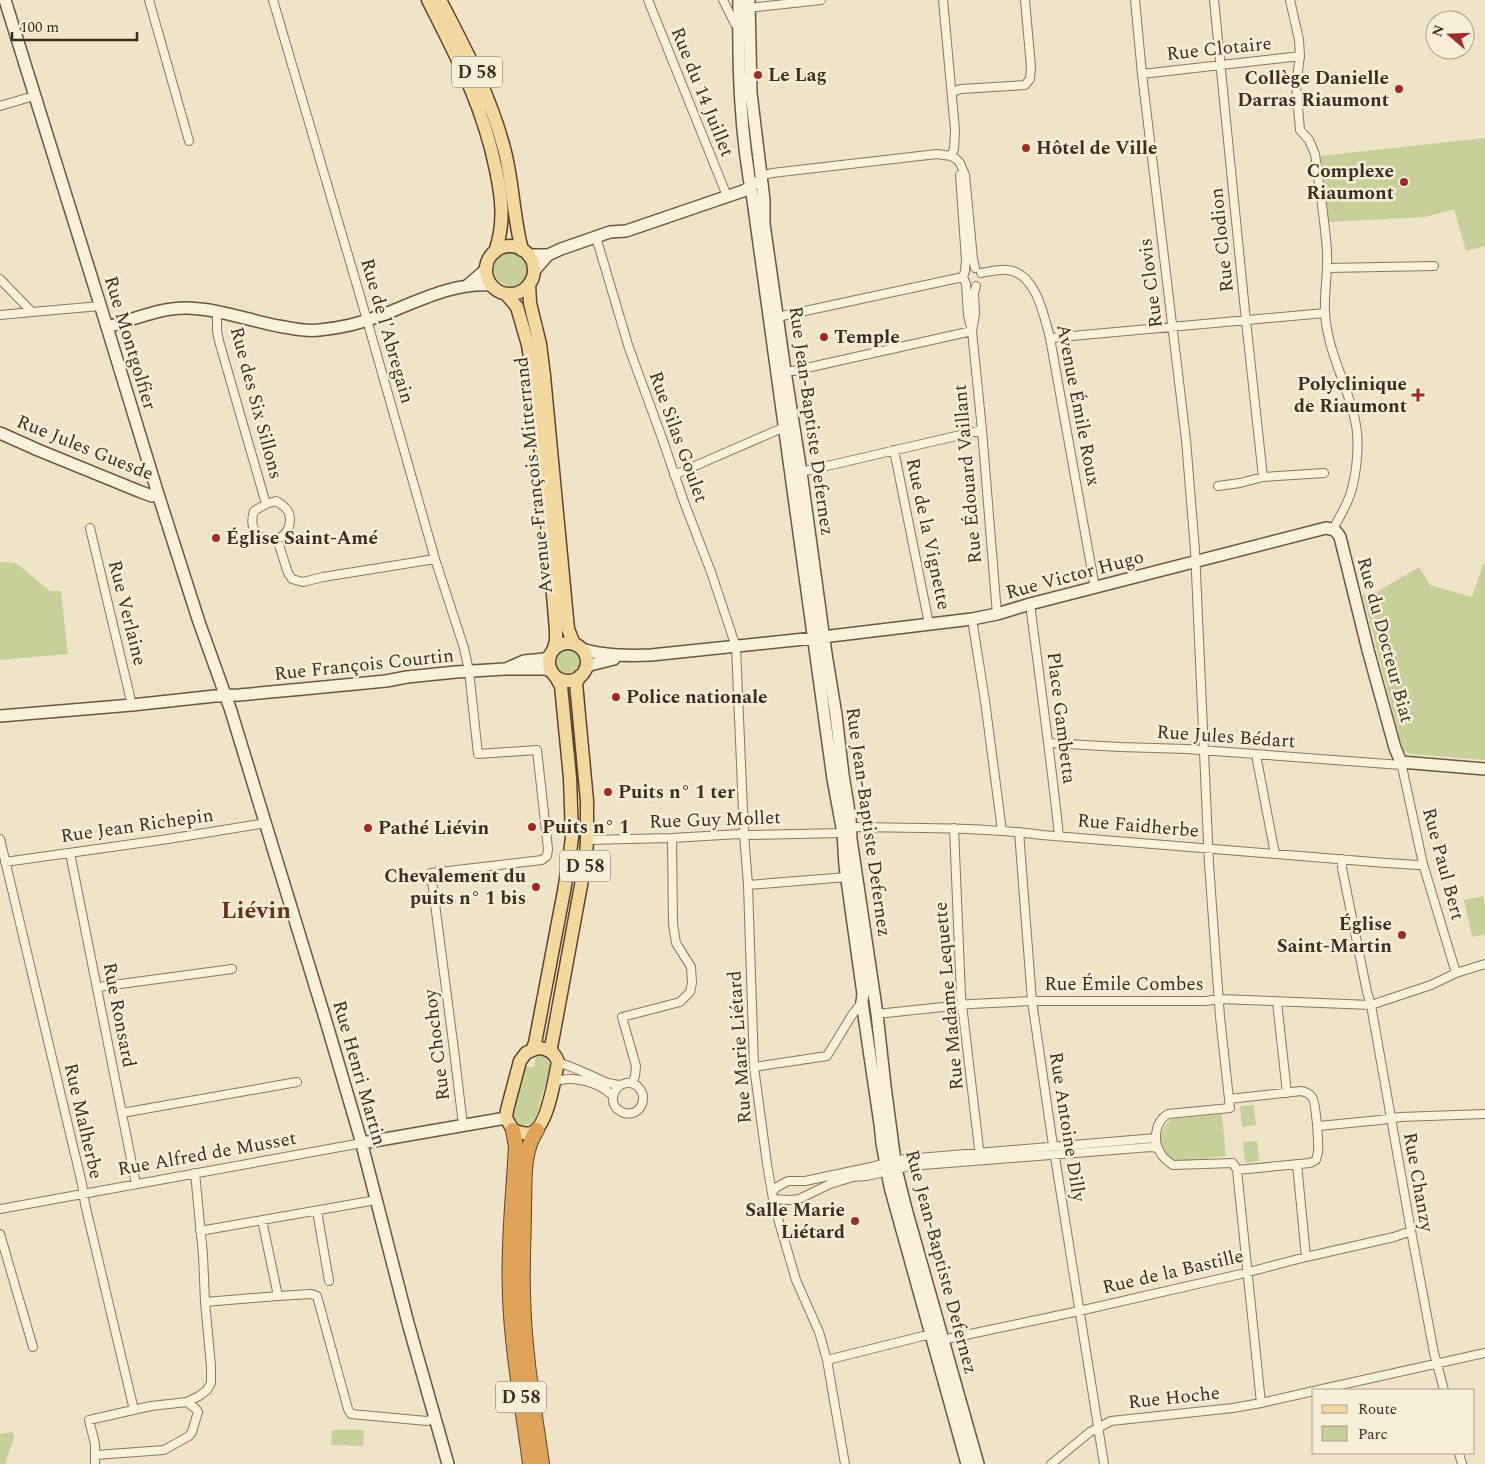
<svg xmlns="http://www.w3.org/2000/svg" width="1485" height="1464" font-family="Spectral,serif">
<rect width="100%" height="100%" fill="#f0e4c8"/>
<path fill="#c9cf9b" d="M1485,138V246L1466,251L1454,209L1425,217L1329,222L1320,156Z
M494 269a17 17 0 1 1 34 0a17 17 0 1 1-34 0Z
M0,562L16,563L50,591H61L68,654L0,660Z
M1483,564L1485,565V760L1411,754L1403,751L1363,595L1365,594L1367,598L1419,567L1430,585L1472,597Z
M554 661a13 13 0 1 1 26 0a13 13 0 1 1-26 0Z
M1483,896L1485,904V934L1472,937L1464,900Z
M536,1055C544,1054 549,1059 550,1067L535,1121C529,1127 522,1127 515,1122L513,1113L525,1067H534Z
M1254,1105L1256,1125L1242,1127L1240,1106Z
M1222,1114L1226,1156L1174,1162C1158,1148 1156,1134 1171,1119Z
M1257,1141L1259,1161L1245,1163L1243,1142Z
M332,1430H364L363,1446L331,1445Z
M13,1432L14,1438L5,1464H0V1434Z"/>
<g fill="none" stroke-linecap="round" stroke-linejoin="round">
<g stroke="#8d765c" stroke-width="10">
<path id="street" d="M149,0L189,141
M273,0L363,306L435,559L464,648L469,671L478,754L537,750L548,849L547,856L542,860L431,873L454,1050L463,1125
M648,0L727,196
M723,0L735,24L739,25
M943,0L955,130L954,149L951,156
M1135,0L1142,74L1186,440L1195,550L1209,864L1220,1017L1230,1108L1168,1114C1154,1122 1153,1142 1161,1154C1164,1159 1169,1162 1173,1165L1233,1163L1237,1170L1261,1403
M1214,0L1246,321L1263,477
M1290,0L1299,40L1300,56L1296,85L1300,130L1309,140L1315,154C1319,186 1325,220 1327,252C1328,273 1324,293 1325,313C1327,350 1347,384 1355,420C1360,441 1357,474 1350,495C1346,507 1339,518 1333,529
M749,8L821,0
M1142,74L1300,56
M952,92L961,89L1025,85L1030,79L1031,67L1025,0
M0,106L34,96
M960,175L966,260L965,271L963,277L966,284L968,315L972,331L975,314L974,293L976,286
M761,176L772,173L937,154L951,156L956,159L960,163L965,175L973,259L975,268
M596,237L629,348L662,438L684,502L711,572L736,647L744,834L748,885L754,1067L767,1164L773,1199L779,1222L796,1280L819,1332L827,1360L845,1464
M1327,268L1434,266
M981,273C989,272 999,269 1007,270C1036,272 1044,316 1050,338L1095,588
M0,279L32,312L0,315
M217,311V331L219,341L266,504
M32,312L100,306
M777,317L963,277
M1050,338L1325,313
M785,371H793L972,331L982,430L997,614
M894,450L929,624
M801,472L982,430
M674,475L787,426
M1218,486L1240,483L1263,477L1324,473
M276,501C284,506 290,510 290,519C290,550 243,546 254,511L266,504Z
M90,528L132,705
M277,539L288,573L292,579L303,582L323,577L435,559
M1030,604C1040,681 1051,759 1059,836
M972,619L985,701L1002,831
M1049,743L1120,747L1187,749L1401,765
M1256,755L1275,854
M1401,762L1423,864L1456,973
M954,828L961,996L980,1157
M1019,832L1032,1001L1051,1132L1104,1464
M0,839L82,1184L85,1204L134,1410
M587,840L672,838L739,834L749,835L843,833L851,828L857,827C919,828 981,827 1042,835L1386,863L1418,865L1423,864
M70,853L136,1184
M1342,859V868L1367,992L1371,1005L1411,1231L1434,1353L1444,1390
M5,862L168,839L260,824L265,822
M748,885L847,877
M98,987L232,969
M1277,1002L1287,1093
M877,1014L971,1004L1032,1001H1206L1219,999L1371,1005L1431,985L1456,973L1485,964
M558,1062C566,1065 575,1068 583,1072C591,1075 600,1080 608,1083C611,1083 616,1085 620,1085C624,1084 627,1082 631,1083C636,1084 640,1088 642,1093C644,1097 643,1100 642,1104C633,1126 598,1106 620,1085
M754,1067L827,1056L852,1015L862,1002
M553,1083C571,1074 599,1082 613,1096
M632,1083L635,1076L636,1066L622,1017L680,1002L690,992L692,983L691,967L676,943L673,924L672,838
M1229,1099L1301,1091C1306,1092 1309,1093 1312,1097C1316,1102 1319,1144 1318,1152C1318,1153 1316,1159 1316,1160L1310,1163L1237,1170
M122,1113L297,1082
M1319,1126L1380,1120L1400,1117L1485,1114
M1297,1164L1306,1257
M772,1192L777,1187L788,1181H805L871,1167L895,1160L1156,1138
M773,1199L790,1200L799,1199L830,1184L853,1177L867,1176L910,1166L1151,1147L1158,1148
M0,1209L362,1143
M317,1211L329,1281
M262,1220L278,1296
M200,1231L376,1200
M0,1234L33,1347
M205,1302L278,1296L311,1294L317,1296L348,1409L351,1414L427,1421L435,1418
M942,1340L1079,1311L1241,1274L1306,1257L1394,1237L1411,1231
M827,1360L923,1336H932
M1318,1390L1485,1353
M1459,1453L1462,1464
M96,1455L164,1450L189,1436L192,1432L198,1412L196,1409L187,1402
M95,1464V1444L89,1420L151,1406L187,1402L199,1396L207,1390L211,1383V1366L205,1302L203,1255L195,1173
M1051,1464L1090,1432L1111,1421L1233,1408L1261,1403L1314,1391"/>
</g>
<g stroke="#6f573f" stroke-width="14">
<path id="secondary" d="M5,0L107,327L158,494L199,622L231,711L325,1018L360,1137L408,1323L448,1464
M739,0C738,67 740,134 753,200L833,779L843,833L845,866L863,994L862,1002L880,1124L882,1143L890,1187L967,1464
M749,0L751,93L764,200V224L785,371L801,472L826,654L836,715L843,775L850,818L851,839L877,1014L885,1086L896,1169L906,1209L978,1464
M528,255H548
M534,271L548,255L561,249L610,232L626,231L743,191L750,187L754,183
M468,285L483,272L487,266
M107,327C133,320 161,307 188,308C219,309 248,320 278,326C292,328 305,332 319,330C341,328 362,323 382,315C417,302 453,282 492,285
M0,433L38,450L141,492L152,496L158,494
M582,649C603,656 628,656 651,655L814,638L972,619L997,614L1030,604L1326,528C1333,529 1336,530 1340,537L1368,650L1395,748L1401,762L1485,769
M508,668L524,661L545,659L549,656
M585,669L590,665L614,659
M0,716L132,705L215,696L239,695L303,689L386,681L407,677L456,672L505,669H545L551,671
M362,1143L506,1118"/>
</g>
<g stroke="#5b4430" stroke-width="15">
<path id="primary" d="M428,0C457,57 483,106 496,170C502,198 505,224 495,252
M440,0C465,48 490,95 504,148C513,181 513,216 522,250
M486 270a24 24 0 1 1 48 0a24 24 0 1 1-48 0Z
M529,284L530,303L540,344L544,376L568,629L574,644
M506,294L517,307L528,345L536,396L556,630V641L554,648
M549 662a19 19 0 1 1 38 0a19 19 0 1 1-38 0Z
M537,1048C547,1048 555,1052 558,1062C555,1077 547,1129 531,1133C525,1135 519,1132 513,1130L506,1118L507,1110L520,1061L526,1053Z
M532,1050L535,1043L564,891L569,861L572,837L570,778L561,686L556,677
M552,1052L551,1047L553,1037L586,858L587,840V801L576,683L580,676"/>
</g>
<g stroke="#5b4430" stroke-width="16">
<path id="highway" d="M513,1130L516,1147C513,1197 508,1247 510,1297C512,1352 523,1409 530,1464
M537,1130C522,1152 525,1181 524,1207C524,1236 522,1265 523,1294C524,1351 534,1408 542,1464"/>
</g>
<use href="#street" stroke="#faf1dc" stroke-width="8"/>
<use href="#secondary" stroke="#faf1dc" stroke-width="11"/>
<use href="#primary" stroke="#f3d9a0" stroke-width="12"/>
<use href="#highway" stroke="#e0a458" stroke-width="14"/>
</g>
<g fill="#9e2a2b" stroke="#f7eed8" stroke-width="2">
<circle cx="758" cy="75" r="5"/>
<circle cx="1399" cy="89" r="5"/>
<circle cx="1026" cy="148" r="5"/>
<circle cx="1404" cy="182" r="5"/>
<circle cx="824" cy="337" r="5"/>
<path d="M1415.5 387.5h5v5h5v5h-5v5h-5v-5h-5v-5h5z"/>
<circle cx="216" cy="538" r="5"/>
<circle cx="616" cy="697" r="5"/>
<circle cx="608" cy="792" r="5"/>
<circle cx="532" cy="827" r="5"/>
<circle cx="368" cy="828" r="5"/>
<circle cx="536" cy="887" r="5"/>
<circle cx="1402" cy="935" r="5"/>
<circle cx="855" cy="1221" r="5"/>
</g>
<g text-anchor="middle" dominant-baseline="central" stroke-width="5" stroke-linejoin="round" paint-order="stroke">
<g fill="#f7eed8" stroke="#756857" stroke-width="1">
<rect x="452" y="56.5" width="50" height="31" rx="4"/>
<rect x="560" y="850.5" width="50" height="31" rx="4"/>
<rect x="496" y="1381.5" width="50" height="31" rx="4"/>
</g>
<g font-size="18" font-weight="bold" fill="#3d2e20">
<text x="477" y="72">D 58</text>
<text x="585" y="866">D 58</text>
<text x="521" y="1397">D 58</text>
</g>
<g font-size="19" fill="#3d2e20" stroke="#f7eed8">
<text transform="translate(1219 49) rotate(-6)">Rue Clotaire</text>
<text transform="translate(702 92) rotate(68)">Rue du 14 Juillet</text>
<text transform="translate(1222 240) rotate(-96)">Rue Clodion</text>
<text transform="translate(1151 283) rotate(-97)">Rue Clovis</text>
<text transform="translate(387 331) rotate(74)">Rue de l'Abregain</text>
<text transform="translate(130 343) rotate(73)">Rue Montgolfier</text>
<text transform="translate(256 403) rotate(75)">Rue des Six Sillons</text>
<text transform="translate(1078 405) rotate(79)">Avenue Émile Roux</text>
<text transform="translate(811 421) rotate(82)">Rue Jean-Baptiste Defernez</text>
<text transform="translate(678 437) rotate(70)">Rue Silas Goulet</text>
<text transform="translate(85 448) rotate(22)">Rue Jules Guesde</text>
<text transform="translate(968 474) rotate(-95)">Rue Édouard Vaillant</text>
<text transform="translate(534 475) rotate(-96)">Avenue François Mitterrand</text>
<text transform="translate(928 534) rotate(78)">Rue de la Vignette</text>
<text transform="translate(1075 575) rotate(-15)">Rue Victor Hugo</text>
<text transform="translate(127 613) rotate(76)">Rue Verlaine</text>
<text transform="translate(1385 640) rotate(75)">Rue du Docteur Biat</text>
<text transform="translate(364 665) rotate(-6)">Rue François Courtin</text>
<text transform="translate(1061 718) rotate(83)">Place Gambetta</text>
<text transform="translate(1226 737) rotate(4)">Rue Jules Bédart</text>
<text transform="translate(715 820) rotate(-2)">Rue Guy Mollet</text>
<text transform="translate(868 822) rotate(82)">Rue Jean-Baptiste Defernez</text>
<text transform="translate(137 826) rotate(-8)">Rue Jean Richepin</text>
<text transform="translate(1138 826) rotate(5)">Rue Faidherbe</text>
<text transform="translate(1443 864) rotate(75)">Rue Paul Bert</text>
<text x="1124" y="984">Rue Émile Combes</text>
<text transform="translate(949 996) rotate(-95)">Rue Madame Lequette</text>
<text transform="translate(119 1015) rotate(79)">Rue Ronsard</text>
<text transform="translate(437 1045) rotate(-97)">Rue Chochoy</text>
<text transform="translate(740 1047) rotate(-94)">Rue Marie Liétard</text>
<text transform="translate(359 1073) rotate(74)">Rue Henri Martin</text>
<text transform="translate(83 1121) rotate(77)">Rue Malherbe</text>
<text transform="translate(1067 1127) rotate(81)">Rue Antoine Dilly</text>
<text transform="translate(207 1154) rotate(-10)">Rue Alfred de Musset</text>
<text transform="translate(1418 1182) rotate(80)">Rue Chanzy</text>
<text transform="translate(941 1262) rotate(75)">Rue Jean-Baptiste Defernez</text>
<text transform="translate(1173 1272) rotate(-13)">Rue de la Bastille</text>
<text transform="translate(1174 1398) rotate(-6)">Rue Hoche</text>
</g>
<g font-size="19" font-weight="bold" fill="#3d2e20" stroke="#f7eed8" text-anchor="start">
<text x="768" y="75">Le Lag</text>
<text x="1389" y="78" text-anchor="end">Collège Danielle<tspan x="1389" dy="22">Darras Riaumont</tspan></text>
<text x="1036" y="148">Hôtel de Ville</text>
<text x="1394" y="171" text-anchor="end">Complexe<tspan x="1394" dy="22">Riaumont</tspan></text>
<text x="834" y="337">Temple</text>
<text x="1407" y="384" text-anchor="end">Polyclinique<tspan x="1407" dy="22">de Riaumont</tspan></text>
<text x="226" y="538">Église Saint-Amé</text>
<text x="626" y="697">Police nationale</text>
<text x="618" y="792">Puits n° 1 ter</text>
<text x="542" y="827">Puits n° 1</text>
<text x="378" y="828">Pathé Liévin</text>
<text x="526" y="876" text-anchor="end">Chevalement du<tspan x="526" dy="22">puits n° 1 bis</tspan></text>
<text x="1392" y="924" text-anchor="end">Église<tspan x="1392" dy="22">Saint-Martin</tspan></text>
<text x="845" y="1210" text-anchor="end">Salle Marie<tspan x="845" dy="22">Liétard</tspan></text>
</g>
<g font-size="24" font-weight="bold" fill="#6b2e1e" stroke="#f7eed8">
<text x="256" y="911">Liévin</text>
</g>
</g>
<rect x="1312" y="1389" width="162" height="65" fill="#f7eed8" stroke="#ada18e"/>
<rect x="1322" y="1405" width="25" height="8" fill="#f3d9a0" stroke="#ada18e"/>
<text x="1358" y="1414" font-size="15" fill="#3d2e20">Route</text>
<rect x="1322" y="1426" width="25" height="15" fill="#c9cf9b" stroke="#ada18e"/>
<text x="1358" y="1439" font-size="15" fill="#3d2e20">Parc</text>
<g transform="translate(1450 35) rotate(289)"><circle r="24" fill="#f7eed8" stroke="#ada18e"/>
<path d="M0-4L9 19L0 12L-9 19Z" fill="#9e2a2b"/>
<text y="-8" font-size="14" font-weight="bold" text-anchor="middle" fill="#3d2e20">N</text>
</g>
<path d="M12 32v8h125v-8" fill="none" stroke="#3d2e20" stroke-width="2.5"/>
<text x="20" y="32" font-size="15" fill="#3d2e20" stroke="#f7eed8" stroke-width="4" paint-order="stroke">100 m</text>
</svg>
